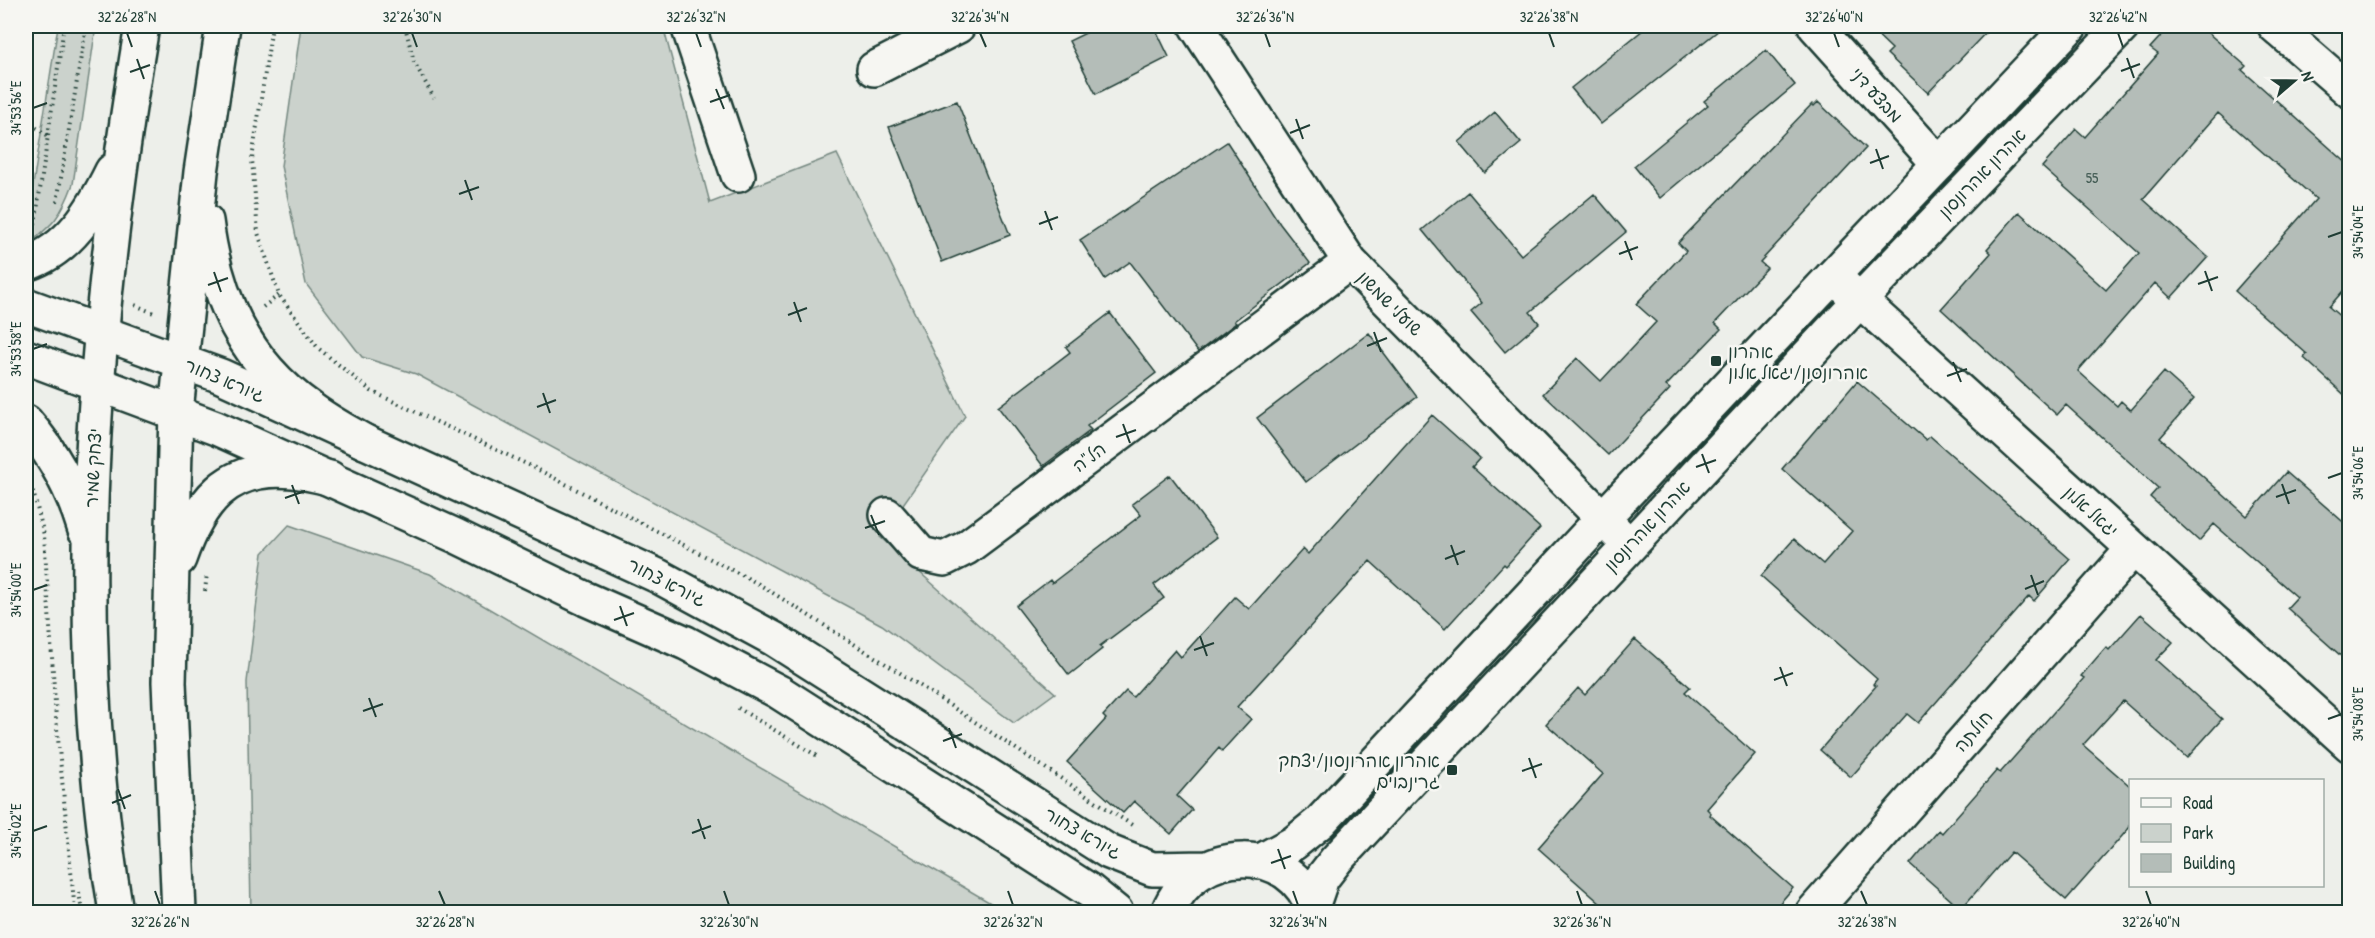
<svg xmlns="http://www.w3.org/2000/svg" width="2375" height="938" font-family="'Patrick Hand','Playpen Sans Hebrew',sans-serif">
<rect width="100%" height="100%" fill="#edefea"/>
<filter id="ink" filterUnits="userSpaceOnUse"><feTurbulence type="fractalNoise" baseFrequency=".0167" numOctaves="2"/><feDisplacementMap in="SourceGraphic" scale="12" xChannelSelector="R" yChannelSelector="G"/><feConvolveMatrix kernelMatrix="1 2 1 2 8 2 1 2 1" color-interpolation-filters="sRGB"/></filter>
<g filter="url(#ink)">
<path fill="#cbd2cc" stroke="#758880" stroke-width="1.5" d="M58,26H96L73,184C60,219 53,224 26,246V229Z
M301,26H663L710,203L837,154L965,416L880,537L1055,693L1014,723L882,625L416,374L362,357L306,284L281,166Z
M289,525L430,574L1006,912H251L247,682L263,553Z"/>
<path fill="#b4bdb8" stroke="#1f3d34" stroke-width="1.5" d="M1100,26H1154L1169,57L1096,94L1069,41Z
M1648,26H1724L1601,124L1571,88Z
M1868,26H1992L1928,93L1887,54L1892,49Z
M2170,26H2200L2246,66L2242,70L2349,165V284L2329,307L2349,324V399L2304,358L2307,354L2235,291L2316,199L2218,113L2143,199L2208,257L2171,298L2155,283L2078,371L2117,406L2121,401L2131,410L2164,372L2194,399L2160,438L2247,516L2286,472L2349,527V663L2287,608L2297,597L2214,524L2199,541L2150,497L2158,488L2066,405L2057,415L1941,309L1991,253L1987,249L2019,212L2106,290L2139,253L2042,167L2076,129L2085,137L2158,54L2150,48Z
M1766,50L1795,85L1660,198L1634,166L1708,105L1704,101Z
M957,101L1010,235L942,262L889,127Z
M1818,102L1866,148L1760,262L1767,268L1715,323L1721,329L1666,386L1670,389L1608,455L1543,394L1577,358L1601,381L1656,322L1636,304L1686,251L1678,243L1812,104L1814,106Z
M1495,112L1521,143L1485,173L1459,142Z
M1227,142L1280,224L1310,263L1234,321L1236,323L1198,352L1130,262L1105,279L1080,240Z
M1468,192L1521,255L1594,194L1626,232L1530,312L1539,323L1505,352L1471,312L1482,303L1422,230Z
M1110,313L1156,373L1087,426L1091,430L1043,466L998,407L1070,352L1066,347Z
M1369,333L1417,397L1306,482L1257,418Z
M1857,381L1926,440L1930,436L2070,559L2034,601L2029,596L1918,723L1907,714L1851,777L1820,750L1876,686L1873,684L1877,679L1761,576L1794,539L1823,564L1852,531L1782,469Z
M1432,415L1480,458L1472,467L1540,528L1506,566L1504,564L1445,629L1370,561L1237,707L1251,719L1222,751L1219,748L1177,796L1192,810L1171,834L1134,801L1123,813L1067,762L1106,719L1103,716L1126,691L1133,697L1175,650L1181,657L1235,597L1249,609L1303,549L1308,554Z
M1170,475L1217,537L1154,585L1164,598L1100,646L1102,649L1069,675L1016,606L1050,580L1052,583L1141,515L1132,504Z
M2141,614L2173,642L2156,660L2222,719L2187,758L2123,701L2083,745L2130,786V827L2066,900L2011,852L1961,909L1910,864L1939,830L1942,833L1997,770L2000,773L2084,678L2081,676L2106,647L2109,650Z
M1635,639L1690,687L1685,692L1755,754L1707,809L1711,813L1710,815L1793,888L1772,912H1610L1538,848L1603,774L1546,724L1578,688L1585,695Z"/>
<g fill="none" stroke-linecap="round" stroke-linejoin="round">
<g stroke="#1f3d34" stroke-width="38">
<path id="minor" d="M688,26L738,175
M1196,26L1350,262L1629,545
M1815,26L1939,164
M2275,26L2350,91
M874,69L958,26
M1833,276L2350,745
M887,515L921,554L944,559L966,548L1350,262
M1813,912L2133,549"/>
</g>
<g stroke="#1f3d34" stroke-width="38">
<path id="tertiary" d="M26,305L221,376L658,576L774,639L1109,852L1152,869L1206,868
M26,357L216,428L456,536L586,599L686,643L779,692L1090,891L1116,912
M1259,862L1294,843L1320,822L1602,519L2070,26
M1312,907L1322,878L1336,860L1860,300L2123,26
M1168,912C1195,844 1292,841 1314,912"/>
</g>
<g stroke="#1f3d34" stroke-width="38">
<path id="secondary" d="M206,221C216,298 245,362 310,408C327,421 346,431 365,442
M26,264C69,250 93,210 112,171
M26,422C53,453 73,490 85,530
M179,559C199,502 227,464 293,471C305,472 318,476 330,478
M116,912C67,619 93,318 142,26
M179,912L169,682L176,411L201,172L223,26"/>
</g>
<path stroke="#1f3d34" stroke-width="4" stroke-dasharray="1.5 4.5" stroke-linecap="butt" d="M272,26L252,159L258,233L279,295L318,348L371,391L533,467L757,583L905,676L1132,825
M405,26L414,62L434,98
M26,121L47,135
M57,202L86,26
M35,224L64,26
M135,305L156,314
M263,307L279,295
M33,491L44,535L56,718L75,912
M205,591L207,574
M738,708L819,757
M79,892L82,912"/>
<use href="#minor" stroke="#f6f6f2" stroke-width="33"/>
<use href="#tertiary" stroke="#f6f6f2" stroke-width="33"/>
<use href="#secondary" stroke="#f6f6f2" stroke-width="33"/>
</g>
</g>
<path fill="none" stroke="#1f3d34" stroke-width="2" d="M127,33L132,47M412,33L417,47M696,33L701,47M980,33L986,47M1265,33L1270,47M1549,33L1554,47M1834,33L1839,47M2118,33L2123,47M2127,58L2134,78M137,59L144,79M2121,71L2140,64M130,72L150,65M716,89L724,109M710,102L730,95M33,108L47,103M1296,119L1303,139M1290,133L1310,125M1876,149L1883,169M1870,163L1889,156M465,180L472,200M459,194L479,187M1045,211L1052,230M1039,224L1058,217M2328,237L2342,232M1625,241L1632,260M1619,254L1638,247M2205,271L2212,291M214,272L221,292M2198,284L2218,277M208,285L228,278M794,302L801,322M788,315L807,308M1374,332L1381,352M1367,346L1387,338M33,349L47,344M1953,362L1961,382M1947,376L1967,369M543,393L550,413M537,407L556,400M1123,424L1130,443M1116,437L1136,430M1702,454L1709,473M1696,467L1716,460M2328,478L2342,473M2282,484L2289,504M292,485L299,504M2276,497L2296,490M285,498L305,491M871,515L879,535M865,528L885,521M1451,545L1458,565M1445,559L1465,551M2031,575L2038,595M2025,589L2044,581M33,590L47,585M620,606L627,626M614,620L634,613M1200,636L1207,656M1194,650L1214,643M1780,667L1787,686M1774,680L1793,673M369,698L376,717M363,711L383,704M2328,719L2342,714M949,728L956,748M943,741L962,734M1529,758L1536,778M1522,771L1542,764M118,789L125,809M112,803L131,795M698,819L705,839M33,831L47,826M692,833L711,826M1278,849L1285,869M1271,863L1291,856M155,891L160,905M439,891L445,905M724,891L729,905M1008,891L1013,905M1293,891L1298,905M1577,891L1582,905M1861,891L1867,905M2146,891L2151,905"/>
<g fill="#1f3d34" stroke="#f6f6f2" stroke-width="2">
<rect x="1710" y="355" width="12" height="12" rx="3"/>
<rect x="1446" y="764" width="12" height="12" rx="3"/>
</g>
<g text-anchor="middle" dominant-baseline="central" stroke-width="5" stroke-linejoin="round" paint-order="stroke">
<g font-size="15" fill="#445d55">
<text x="2092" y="177">55</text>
</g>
<g font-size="18" fill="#1f3d34" stroke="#f6f6f2">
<text transform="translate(1877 95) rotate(48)">מבצע דני</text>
<text transform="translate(1982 173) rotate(-46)">אהרון אהרונסון</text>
<text transform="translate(1390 303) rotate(45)">שועלי שמשון</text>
<text transform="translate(225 380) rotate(23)">גיורא צחור</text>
<text transform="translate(1089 457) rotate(-37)">הל"ה</text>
<text transform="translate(93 468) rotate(-87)">יצחק שמיר</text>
<text transform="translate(2091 511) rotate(42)">יגאל אלון</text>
<text transform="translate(1647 526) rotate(-47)">אהרון אהרונסון</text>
<text transform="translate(667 582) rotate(27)">גיורא צחור</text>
<text transform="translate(1973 731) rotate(-49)">חולתה</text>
<text transform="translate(1083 833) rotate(30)">גיורא צחור</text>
</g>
<g font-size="18" fill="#1f3d34" stroke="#f6f6f2" text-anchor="start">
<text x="1728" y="351">אהרון<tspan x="1728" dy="21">אהרונסון/יגאל אלון</tspan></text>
<text x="1440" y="760" text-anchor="end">אהרון אהרונסון/יצחק<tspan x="1440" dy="21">גרינבוים</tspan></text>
</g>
</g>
<rect width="2375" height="938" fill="none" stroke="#f6f6f2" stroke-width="66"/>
<rect x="2129" y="779" width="195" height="108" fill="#f6f6f2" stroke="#a0aca6" stroke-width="1.5"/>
<rect x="2141" y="798" width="30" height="9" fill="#f6f6f2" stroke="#a0aca6" stroke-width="1.5"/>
<text x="2183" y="809" font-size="18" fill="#1f3d34">Road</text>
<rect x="2141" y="824" width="30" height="18" fill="#cbd2cc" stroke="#a0aca6" stroke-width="1.5"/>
<text x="2183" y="839" font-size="18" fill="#1f3d34">Park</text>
<rect x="2141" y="854" width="30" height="18" fill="#b4bdb8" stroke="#a0aca6" stroke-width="1.5"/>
<text x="2183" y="869" font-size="18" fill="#1f3d34">Building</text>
<g transform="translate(2294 81) rotate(70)" stroke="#f6f6f2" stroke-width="4.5" paint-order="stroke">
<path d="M0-4.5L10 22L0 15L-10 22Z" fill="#1f3d34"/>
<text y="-9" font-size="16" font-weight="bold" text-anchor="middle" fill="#1f3d34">N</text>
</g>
<rect x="33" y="33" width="2309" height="872" fill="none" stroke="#1f3d34" stroke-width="2"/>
<g font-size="15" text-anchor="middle" fill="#1f3d34">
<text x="127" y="22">32°26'28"N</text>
<text x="412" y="22">32°26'30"N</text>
<text x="696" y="22">32°26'32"N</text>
<text x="980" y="22">32°26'34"N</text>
<text x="1265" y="22">32°26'36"N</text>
<text x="1549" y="22">32°26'38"N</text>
<text x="1834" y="22">32°26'40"N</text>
<text x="2118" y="22">32°26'42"N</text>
<text transform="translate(16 108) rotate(-90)" y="5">34°53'56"E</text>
<text transform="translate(2358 232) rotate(-90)" y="5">34°54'04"E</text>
<text transform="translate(16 349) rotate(-90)" y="5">34°53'58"E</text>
<text transform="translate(2358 473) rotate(-90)" y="5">34°54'06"E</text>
<text transform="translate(16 590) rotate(-90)" y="5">34°54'00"E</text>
<text transform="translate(2358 714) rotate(-90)" y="5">34°54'08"E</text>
<text transform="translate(16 831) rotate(-90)" y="5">34°54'02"E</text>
<text x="160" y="927">32°26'26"N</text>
<text x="445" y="927">32°26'28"N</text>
<text x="729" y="927">32°26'30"N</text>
<text x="1013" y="927">32°26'32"N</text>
<text x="1298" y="927">32°26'34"N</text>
<text x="1582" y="927">32°26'36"N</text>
<text x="1867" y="927">32°26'38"N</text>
<text x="2151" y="927">32°26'40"N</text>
</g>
</svg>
